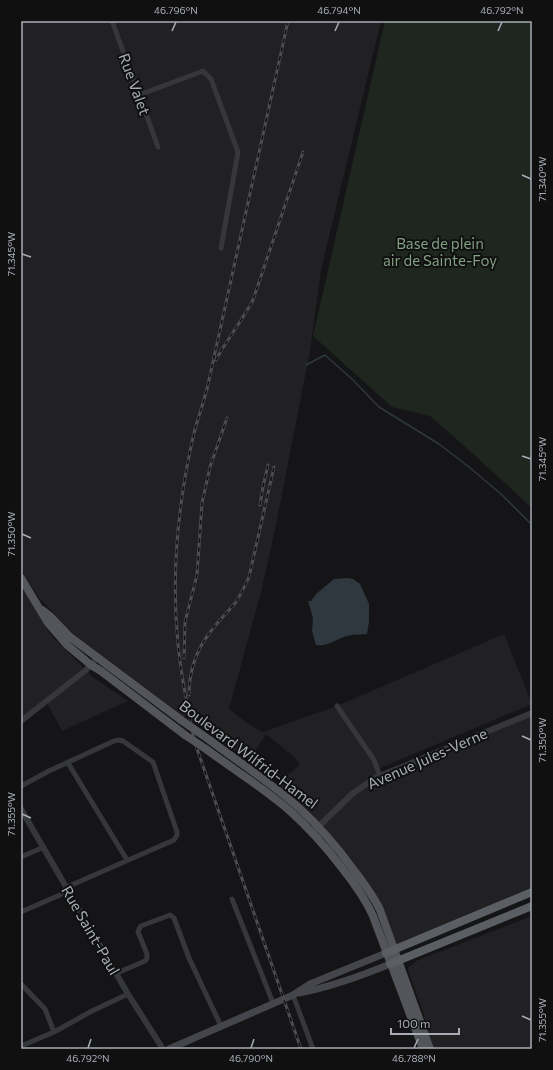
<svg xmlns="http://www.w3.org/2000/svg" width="553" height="1070" font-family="Commissioner,sans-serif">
<rect width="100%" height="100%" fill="#151517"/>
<path fill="#212123" d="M21,21H381L321,270L310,351L275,530L261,592L229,709L250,725L263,732L337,706L504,634L532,704L378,769L380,776L532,713V892L394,950L380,910L339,850L273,786L300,765L294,757L266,734L249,760L185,716L177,721L80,641L40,599L26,578L21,568Z
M21,584L50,634L94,678L128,701L62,731L47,703L21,722Z
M532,916V1049H434L428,1032L423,1012L409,973L408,967L418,960Z"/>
<path fill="#1f2620" d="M385,21H532V508L470,451L430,416L392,407L313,336Z"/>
<path fill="#2f383e" d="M348,578L353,579L360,584L369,604V622L367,634C360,635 354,634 347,636C336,639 328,647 316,645L312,631L313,618L308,601H311L316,594L334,579Z"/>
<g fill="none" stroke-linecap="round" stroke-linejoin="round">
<path stroke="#2f383e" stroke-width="1.5" d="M306,365L325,355L353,380L379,407L439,444L469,467L502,495L532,525"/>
<path stroke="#36373b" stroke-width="5" d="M112,21L158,147
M139,95L203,71L211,79L238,152L221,248
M337,706L374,760L380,776
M68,763L127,860
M21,786L49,771L114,741L119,740L123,741L153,762L177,832V835L174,840L67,887
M21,857L44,847
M232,899L273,1003
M21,912L69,891
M117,973L145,961L147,958V954L138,932L139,929L141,926L170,915L174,918L189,958L221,1026
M21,984L45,1009L54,1032
M293,995L313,1049
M21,1046L54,1032L92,1011L128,994"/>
<path stroke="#36373b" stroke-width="6" d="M21,721L86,670L97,658
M21,809L128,994L163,1049
M316,829L352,794L375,778L532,713"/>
<path stroke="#45464b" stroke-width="7" d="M299,993C330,987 361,976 390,964
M169,1049L293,995L310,984L386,953"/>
<path stroke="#53555a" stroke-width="8" d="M21,578L48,623L67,645L91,665L101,671L185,735
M42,610L51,617L70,637L181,720
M211,741C240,763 271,783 298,807C319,826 337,847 353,869C363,882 373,895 380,910L430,1049
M206,749C234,770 264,788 290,811C309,828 326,847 342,868C354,883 365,898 373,916L423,1049"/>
<path stroke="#5b5e63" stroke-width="8" d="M386,953L532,892
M390,964L532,906"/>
<g stroke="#4c4d52" stroke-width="3">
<path id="rail" d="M288,21L207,389C203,404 198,418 194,433C178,502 171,573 178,644C181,677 188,710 195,743L301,1049
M216,360C227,339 242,321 253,300L303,152
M260,505L263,487L268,465
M184,658L185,622L197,575L202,503L210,467L227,418
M189,695C189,673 195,653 208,635C216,623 227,613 236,602C241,594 245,586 249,577L274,467"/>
</g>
<use href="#rail" stroke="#101011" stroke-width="1.5" stroke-dasharray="4.5" stroke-linecap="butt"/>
<path stroke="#53555a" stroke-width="8" d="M181,720L211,741
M185,735L206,749"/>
</g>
<path fill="none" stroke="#a8adb5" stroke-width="1.5" d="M172,31L176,22M335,31L339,22M498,31L502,22M522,175L531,179M22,254L31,257M522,456L531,459M22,534L31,538M522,736L531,740M22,814L31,818M522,1016L531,1020M88,1048L91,1039M251,1048L254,1039M414,1048L418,1039"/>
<g text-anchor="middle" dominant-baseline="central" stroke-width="4" stroke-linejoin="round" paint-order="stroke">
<g font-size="15" fill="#a8adb5" stroke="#101011">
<text transform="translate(135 84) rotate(70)">Rue Valet</text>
<text transform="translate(249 754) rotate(37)">Boulevard Wilfrid-Hamel</text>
<text transform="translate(427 758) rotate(-24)">Avenue Jules-Verne</text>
<text transform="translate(91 930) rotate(60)">Rue Saint-Paul</text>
</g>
<g font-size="15" fill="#819f81" stroke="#101011">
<text x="440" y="243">Base de plein<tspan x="440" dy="17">air de Sainte-Foy</tspan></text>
</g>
</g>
<rect width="553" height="1070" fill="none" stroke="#101011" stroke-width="44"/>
<path d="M391 1028v6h68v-6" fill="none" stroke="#a8adb5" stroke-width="2"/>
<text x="397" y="1028" font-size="12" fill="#a8adb5" stroke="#101011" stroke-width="3" paint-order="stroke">100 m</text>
<rect x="22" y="22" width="509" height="1026" fill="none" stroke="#a8adb5" stroke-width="1.5"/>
<g font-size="10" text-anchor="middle" fill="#a8adb5">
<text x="176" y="14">46.796°N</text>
<text x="339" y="14">46.794°N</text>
<text x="502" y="14">46.792°N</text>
<text transform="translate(542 179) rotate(-90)" y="4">71.340°W</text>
<text transform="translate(11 254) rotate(-90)" y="4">71.345°W</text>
<text transform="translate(542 459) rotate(-90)" y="4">71.345°W</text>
<text transform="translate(11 534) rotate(-90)" y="4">71.350°W</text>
<text transform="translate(542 740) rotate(-90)" y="4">71.350°W</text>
<text transform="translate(11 814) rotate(-90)" y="4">71.355°W</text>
<text transform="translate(542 1020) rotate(-90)" y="4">71.355°W</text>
<text x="88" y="1062">46.792°N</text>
<text x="251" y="1062">46.790°N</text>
<text x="414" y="1062">46.788°N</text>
</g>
</svg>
